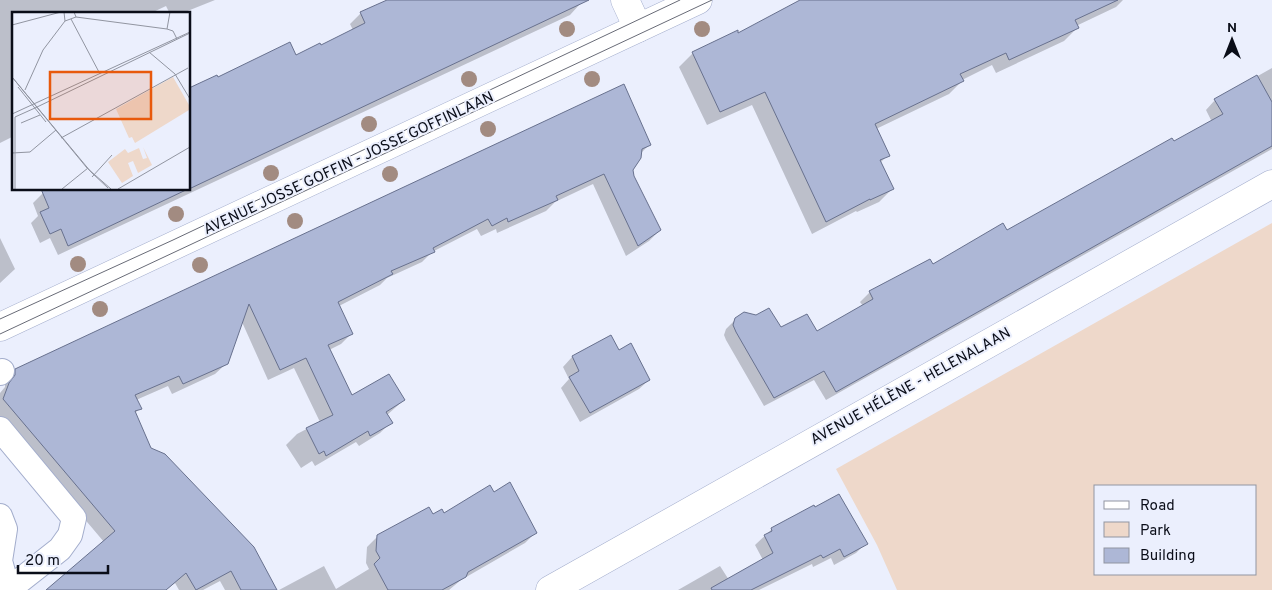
<svg xmlns="http://www.w3.org/2000/svg" width="1272" height="590" font-family="Overpass,sans-serif">
<rect width="100%" height="100%" fill="#ebeffd"/>
<path fill="#eed8ca" fill-rule="evenodd" d="M1272,223V590H897L877,545L836,469ZM1096,486H1256V574H1096Z"/>
<path fill="#0003" d="M0,0H215L180,14H170L166,6L149,14H14V136L0,143Z
M390,0H581L580,4L570,15L58,255L50,238L40,243L31,223L38,216L33,203L43,193L50,189H189V90L216,77L217,79L296,57L320,47L353,30L350,24L360,14Z
M805,0H1123L1116,7L1076,26L1077,28L1064,41L996,73L992,65L962,80V81L949,94L876,129L888,155L880,163L892,189L879,202L857,212L856,211L812,234L752,105L707,125L679,67L692,54L737,32L738,34Z
M1272,68V149L826,400L814,380L764,406L726,340L724,335L726,329L736,319L781,329L816,333L863,306L860,302L870,292L1006,232L1212,122L1206,110L1215,100Z
M649,145L640,154L632,170L633,177L660,230L649,241L626,256L593,184L555,202L546,211L497,233L496,229L481,236L477,229L432,252L422,262L387,278L380,285L339,306L352,333L341,344L329,350L351,397L404,400L387,415L391,422L380,433L359,446L356,442L315,466L312,461L301,468L286,445L297,434L320,422L294,368L268,380L242,322L227,363L215,374L172,394L168,386L136,400L140,408L135,413L150,448L276,590H225L220,581L203,590H179L175,583L166,590H48L104,542L0,419V393L5,387V381L16,370Z
M0,238L15,269L0,283Z
M610,336L618,352L649,380L639,389L580,422L561,388L569,379L563,367L572,357Z
M494,493L536,532L525,543L461,580L449,590H279L324,566L336,589L369,569L366,563L367,547L378,536L432,515L444,514Z
M772,529L866,543L856,553L834,565L831,558L813,567L812,564L759,590H678L720,566L729,580L763,560L755,545Z"/>
<path fill="#adb7d6" stroke="#68718e" d="M387,0H589L189,189V88L217,75L218,77L290,42L296,55L320,43L321,45L365,23L360,12Z
M800,0H1118L1075,20L1079,28L1009,60L1006,53L960,74L964,81L875,124L890,156L880,160L894,189L870,200V199L826,222L765,92L720,112L692,52L738,30V33Z
M1257,75L1272,102V146L836,392L824,371L774,398L736,332L733,325L735,318L744,312L756,315L769,308L781,327L807,314L817,331L873,299L869,291L930,259L933,264L1003,223L1007,230L1172,138L1174,141L1223,114L1214,99Z
M624,84L651,145L642,149L641,158L633,170L634,176L661,230L638,246L604,174L556,196L558,200L508,222L507,218L492,226L488,219L433,248L435,252L391,271L393,274L338,302L353,334L328,345L352,395L389,374L405,400L386,412L393,423L370,436L368,431L326,456L324,451L319,454L306,428L333,415L306,358L280,370L249,304L228,364L183,384L179,376L135,395L142,409L135,411L151,448L165,454L254,547L277,590H241L231,571L196,590L186,573L166,590H46L115,531L3,399L9,383L15,375V369Z
M41,189H188L68,246L61,229L50,234L40,212L49,208Z
M611,335L619,350L631,343L650,380L590,413L569,377L579,371L572,356Z
M510,482L537,533L468,572L466,577L442,590H388L374,564L380,558L376,551L377,535L429,507L433,514L442,509L444,513L490,485L494,492Z
M839,494L868,544L844,557L840,549L823,558L821,555L751,590H712L711,588L773,553L764,535L772,531L771,528L814,505L815,507Z"/>
<g fill="none" stroke-linecap="round" stroke-linejoin="round">
<g stroke="#a3adcc" stroke-width="26">
<path id="pedestrian" d="M0,373L2,371
M0,429L74,518L70,535L60,549L8,590
M0,516L5,529L0,561L8,590"/>
</g>
<g stroke="#a3adcc" stroke-width="29">
<path id="minor" d="M625,0L638,28
M550,590L1272,184"/>
</g>
<g stroke="#a3adcc" stroke-width="29">
<path id="secondary" d="M0,327L698,0"/>
</g>
<use href="#pedestrian" stroke="#fff" stroke-width="24"/>
<use href="#minor" stroke="#fff" stroke-width="28"/>
<use href="#secondary" stroke="#fff" stroke-width="28"/>
<path stroke="#686b77" stroke-width="1" d="M0,319L173,240L680,0
M0,334L712,0"/>
</g>
<g fill="#a28b81">
<circle cx="567" cy="29" r="8"/>
<circle cx="702" cy="29" r="8"/>
<circle cx="469" cy="79" r="8"/>
<circle cx="592" cy="79" r="8"/>
<circle cx="369" cy="124" r="8"/>
<circle cx="488" cy="129" r="8"/>
<circle cx="271" cy="173" r="8"/>
<circle cx="390" cy="174" r="8"/>
<circle cx="176" cy="214" r="8"/>
<circle cx="295" cy="221" r="8"/>
<circle cx="78" cy="264" r="8"/>
<circle cx="200" cy="265" r="8"/>
<circle cx="100" cy="309" r="8"/>
</g>
<g text-anchor="middle" dominant-baseline="central" stroke-width="4" stroke-linejoin="round" paint-order="stroke">
<g font-size="15" fill="#0a0d18" stroke="#ebeffd">
<text transform="translate(349 164) rotate(-25)">AVENUE JOSSE GOFFIN - JOSSE GOFFINLAAN</text>
<text transform="translate(911 387) rotate(-29)">AVENUE HÉLÈNE - HELENALAAN</text>
</g>
</g>
<g transform="translate(12 12)">
<rect width="178" height="178" fill="#ebeffd"/>
<path d="M161,65L177,93V98L123,131L120,125L117,126L104,97ZM131,135L140,153L126,161L121,149L116,151L121,164L110,171L96,150L113,137L116,141L127,136L131,147L135,146Z" fill="#eed8ca"/>
<path fill="none" stroke="#9195a1" stroke-width="1" d="M52,0L53,9L64,5L62,0M64,5L155,17L161,19L165,27M59,7L88,62M0,13L49,0M155,17L158,0M137,40L163,62L178,87M0,65L79,160L96,176M0,65L75,156L99,177M6,75L34,110M13,78L31,38L53,9M23,96L178,21M0,102L178,20M3,105L23,96M9,111L28,103M49,126L176,56M0,141L18,140L44,118M80,165L100,143M3,177V105M50,177L76,156M106,177L178,135"/>
<path fill="#e8590c" fill-opacity="0.15" stroke="#e8590c" stroke-width="2.5" d="M38,60H139V107H38Z"/>
<rect width="178" height="178" fill="none" stroke="#0a0d18" stroke-width="2.5"/>
</g>
<rect x="1094" y="485" width="162" height="90" fill="#ebeffd" stroke="#9195a1"/>
<rect x="1104" y="501" width="25" height="8" fill="#ffffff" stroke="#9195a1"/>
<text x="1140" y="510" font-size="15" fill="#0a0d18">Road</text>
<rect x="1104" y="522" width="25" height="15" fill="#eed8ca" stroke="#9195a1"/>
<text x="1140" y="535" font-size="15" fill="#0a0d18">Park</text>
<rect x="1104" y="548" width="25" height="15" fill="#adb7d6" stroke="#9195a1"/>
<text x="1140" y="560" font-size="15" fill="#0a0d18">Building</text>
<g transform="translate(1232 40)" stroke="#ebeffd" stroke-width="4" paint-order="stroke">
<path d="M0-4L9 19L0 12L-9 19Z" fill="#0a0d18"/>
<text y="-8" font-size="14" font-weight="bold" text-anchor="middle" fill="#0a0d18">N</text>
</g>
<path d="M18 565v8h90v-8" fill="none" stroke="#0a0d18" stroke-width="2.5"/>
<text x="25" y="565" font-size="15" fill="#0a0d18" stroke="#ebeffd" stroke-width="4" paint-order="stroke">20 m</text>
</svg>
